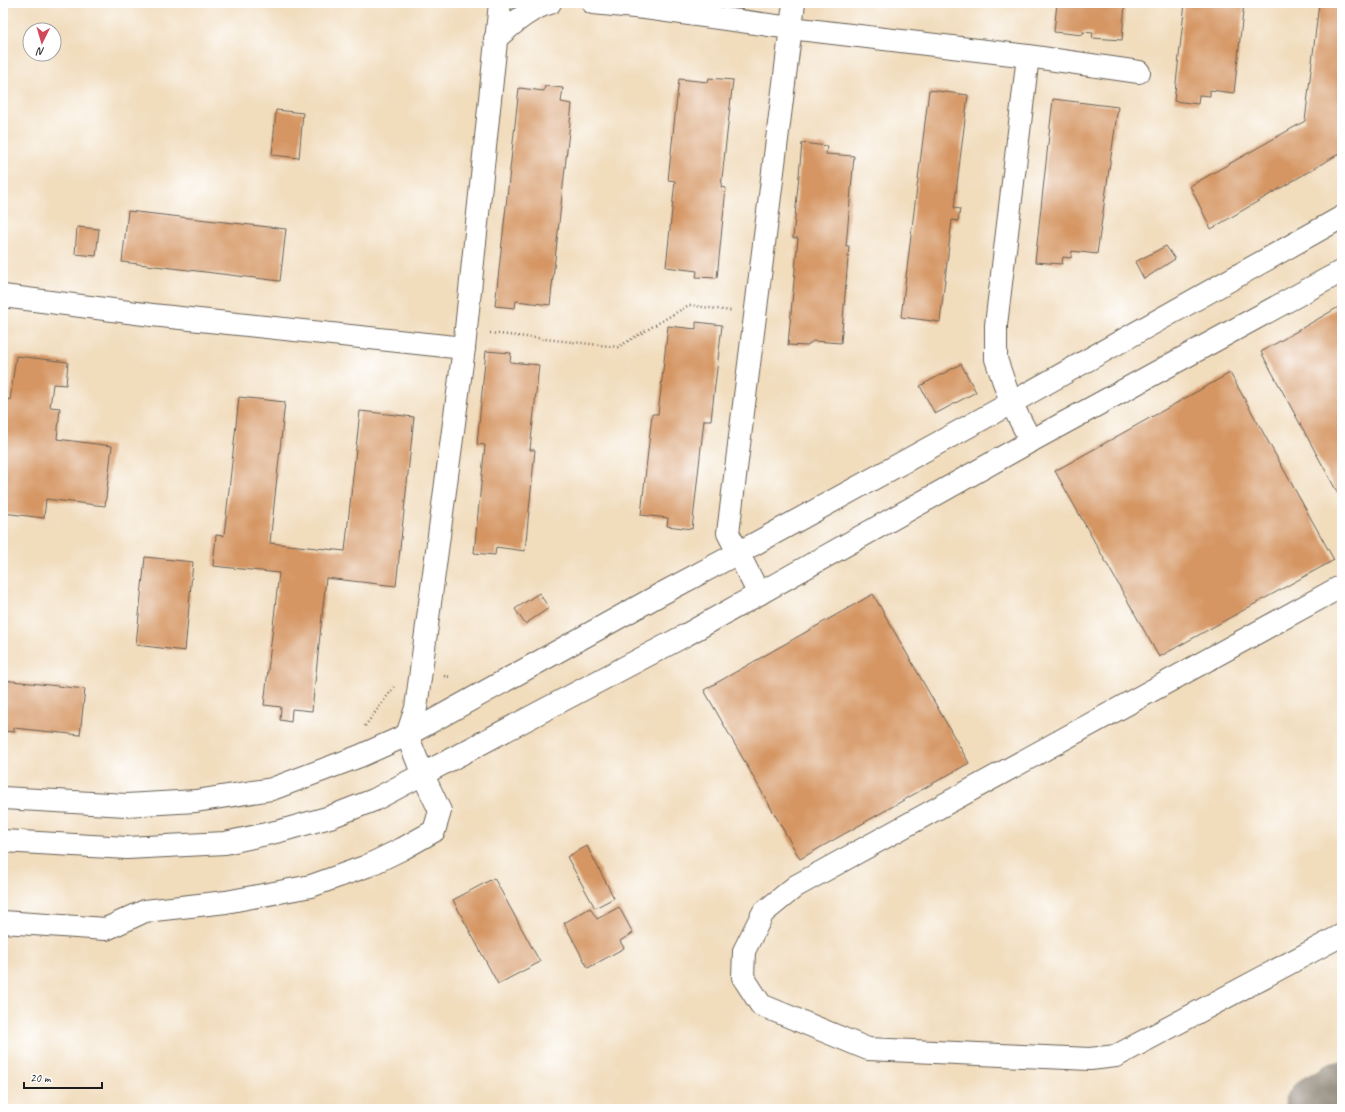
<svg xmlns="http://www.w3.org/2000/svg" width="1345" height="1112" font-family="Caveat,sans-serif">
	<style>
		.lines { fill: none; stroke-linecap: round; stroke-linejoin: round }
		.taxiway { stroke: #867c6c; stroke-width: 70 }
		.building { fill: #d59663 }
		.minor-casing { stroke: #675f54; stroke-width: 24 }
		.path { stroke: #675f54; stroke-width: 2.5; stroke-dasharray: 1 3; stroke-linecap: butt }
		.minor { stroke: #fff; stroke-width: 22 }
	</style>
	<rect width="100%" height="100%" fill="#fff"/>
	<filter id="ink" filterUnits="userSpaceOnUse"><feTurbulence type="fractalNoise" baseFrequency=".025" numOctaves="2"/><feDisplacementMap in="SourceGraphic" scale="8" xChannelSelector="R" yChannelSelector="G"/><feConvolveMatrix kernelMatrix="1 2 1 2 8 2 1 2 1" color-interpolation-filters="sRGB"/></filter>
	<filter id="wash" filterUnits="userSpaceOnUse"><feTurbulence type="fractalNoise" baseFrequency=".012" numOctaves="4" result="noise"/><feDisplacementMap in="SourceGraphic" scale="16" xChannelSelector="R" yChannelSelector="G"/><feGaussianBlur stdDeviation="0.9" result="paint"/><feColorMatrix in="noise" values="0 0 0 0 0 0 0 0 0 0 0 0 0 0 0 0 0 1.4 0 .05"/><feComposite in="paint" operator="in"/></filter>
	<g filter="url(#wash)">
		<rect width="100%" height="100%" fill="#f1dcbc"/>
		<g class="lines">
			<polyline class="taxiway" points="1319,1109 1342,1096"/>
		</g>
		<g id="blocks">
			<g class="building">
				<polygon points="1057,3 1125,3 1122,40 1092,38 1093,33 1083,32 1083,35 1054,32"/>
				<polygon points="1185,3 1244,3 1234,93 1210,90 1210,96 1199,95 1198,104 1174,101"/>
				<polygon points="1319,3 1342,3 1342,152 1211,229 1190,186 1305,121"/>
				<polygon points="709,78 733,80 721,187 726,188 717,278 696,277 697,271 666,267 675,181 668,180 679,79 708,82"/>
				<polygon points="545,86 563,88 561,102 572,104 550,305 516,301 515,308 495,306 519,88 544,91"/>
				<polygon points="929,90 968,95 954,208 960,209 958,221 952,220 940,322 901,317"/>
				<polygon points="1053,99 1118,107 1097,254 1072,251 1071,258 1063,257 1062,264 1035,262"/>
				<polygon points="276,110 303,113 299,158 272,155"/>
				<polygon points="802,143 827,146 826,154 854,156 846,246 849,246 841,343 813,341 807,346 788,345 798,238 793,238"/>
				<polygon points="128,211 286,229 280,281 122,262"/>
				<polygon points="77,227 99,229 96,256 75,254"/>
				<polygon points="1166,246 1175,259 1144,279 1135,262"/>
				<polygon points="1342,305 1342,501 1261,352"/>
				<polygon points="696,322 722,325 711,420 704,420 692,529 667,526 668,518 641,515 652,414 658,414 668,326 696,329"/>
				<polygon points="486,351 511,353 510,362 539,365 530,450 535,450 525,551 496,547 495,555 474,553 485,445 477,444"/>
				<polygon points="16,356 68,362 66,385 53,384 50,407 60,408 57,439 112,446 105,506 46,499 44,518 3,513 3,418 5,399 10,400"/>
				<polygon points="961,364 976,392 935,414 920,386"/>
				<polygon points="1230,373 1334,560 1159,657 1055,471"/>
				<polygon points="239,397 285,402 270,543 345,551 360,411 414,417 396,586 326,578 312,711 292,709 291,722 280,720 281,707 264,705 279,573 213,566 216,535 224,536"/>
				<polygon points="145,557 193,562 185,651 136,645"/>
				<polygon points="539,593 549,608 525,624 515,609"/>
				<polygon points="873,594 969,763 800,859 704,690"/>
				<polygon points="3,680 85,689 80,735 14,728 14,732 3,731"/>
				<polygon points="587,846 614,898 595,908 567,857"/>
				<polygon points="494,878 540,962 498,984 453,900"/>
				<polygon points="619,907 633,933 620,941 624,948 588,968 564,923 590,908 597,919"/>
			</g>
		</g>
	</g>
	<g filter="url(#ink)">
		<use href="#blocks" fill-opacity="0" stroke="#675f54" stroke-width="1"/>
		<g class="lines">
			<g class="minor-casing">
				<g id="minor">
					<polyline points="593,3 645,8 791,28 1028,56 1139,72"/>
					<path d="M495,39C511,26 529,8 550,3"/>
					<polyline points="1028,56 996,325 996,359 1011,403 1031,441"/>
					<polyline points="3,296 152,315 464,348"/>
					<polyline points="1342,586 796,886 763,913 744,951 743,977 761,1005 868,1049 1090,1059 1116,1056 1342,935"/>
					<polyline points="759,594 728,533 794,3"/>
					<polyline points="3,798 126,805 196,801 272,789 360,756 407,735 661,594 738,553 1011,403 1342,217"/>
					<polyline points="3,841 127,848 225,843 280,831 330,817 374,800 684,636 1031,441 1342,271"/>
					<polyline points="3,922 106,929 145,911 226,902 311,886 367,866 402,849 434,831 440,811 423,775 407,735 416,708 464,348 500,3"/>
				</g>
			</g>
			<g class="path">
				<polyline points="490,333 618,347 689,305 731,311"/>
				<polyline points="444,676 451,677"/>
				<polyline points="365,726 394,687"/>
			</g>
			<use href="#minor" class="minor"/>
		</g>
	</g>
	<rect width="1345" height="1112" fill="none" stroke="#fff" stroke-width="16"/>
	<g transform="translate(42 42) rotate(185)"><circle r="19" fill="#ffffff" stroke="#a4a4a4"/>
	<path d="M0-3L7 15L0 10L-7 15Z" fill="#d1495b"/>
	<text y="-6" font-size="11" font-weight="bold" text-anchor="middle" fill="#1c1c1c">N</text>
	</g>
	<path d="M24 1082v6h78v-6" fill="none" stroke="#1c1c1c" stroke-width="2"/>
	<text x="30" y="1082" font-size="12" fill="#1c1c1c" stroke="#ffffff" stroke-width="3" paint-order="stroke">20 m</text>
</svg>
